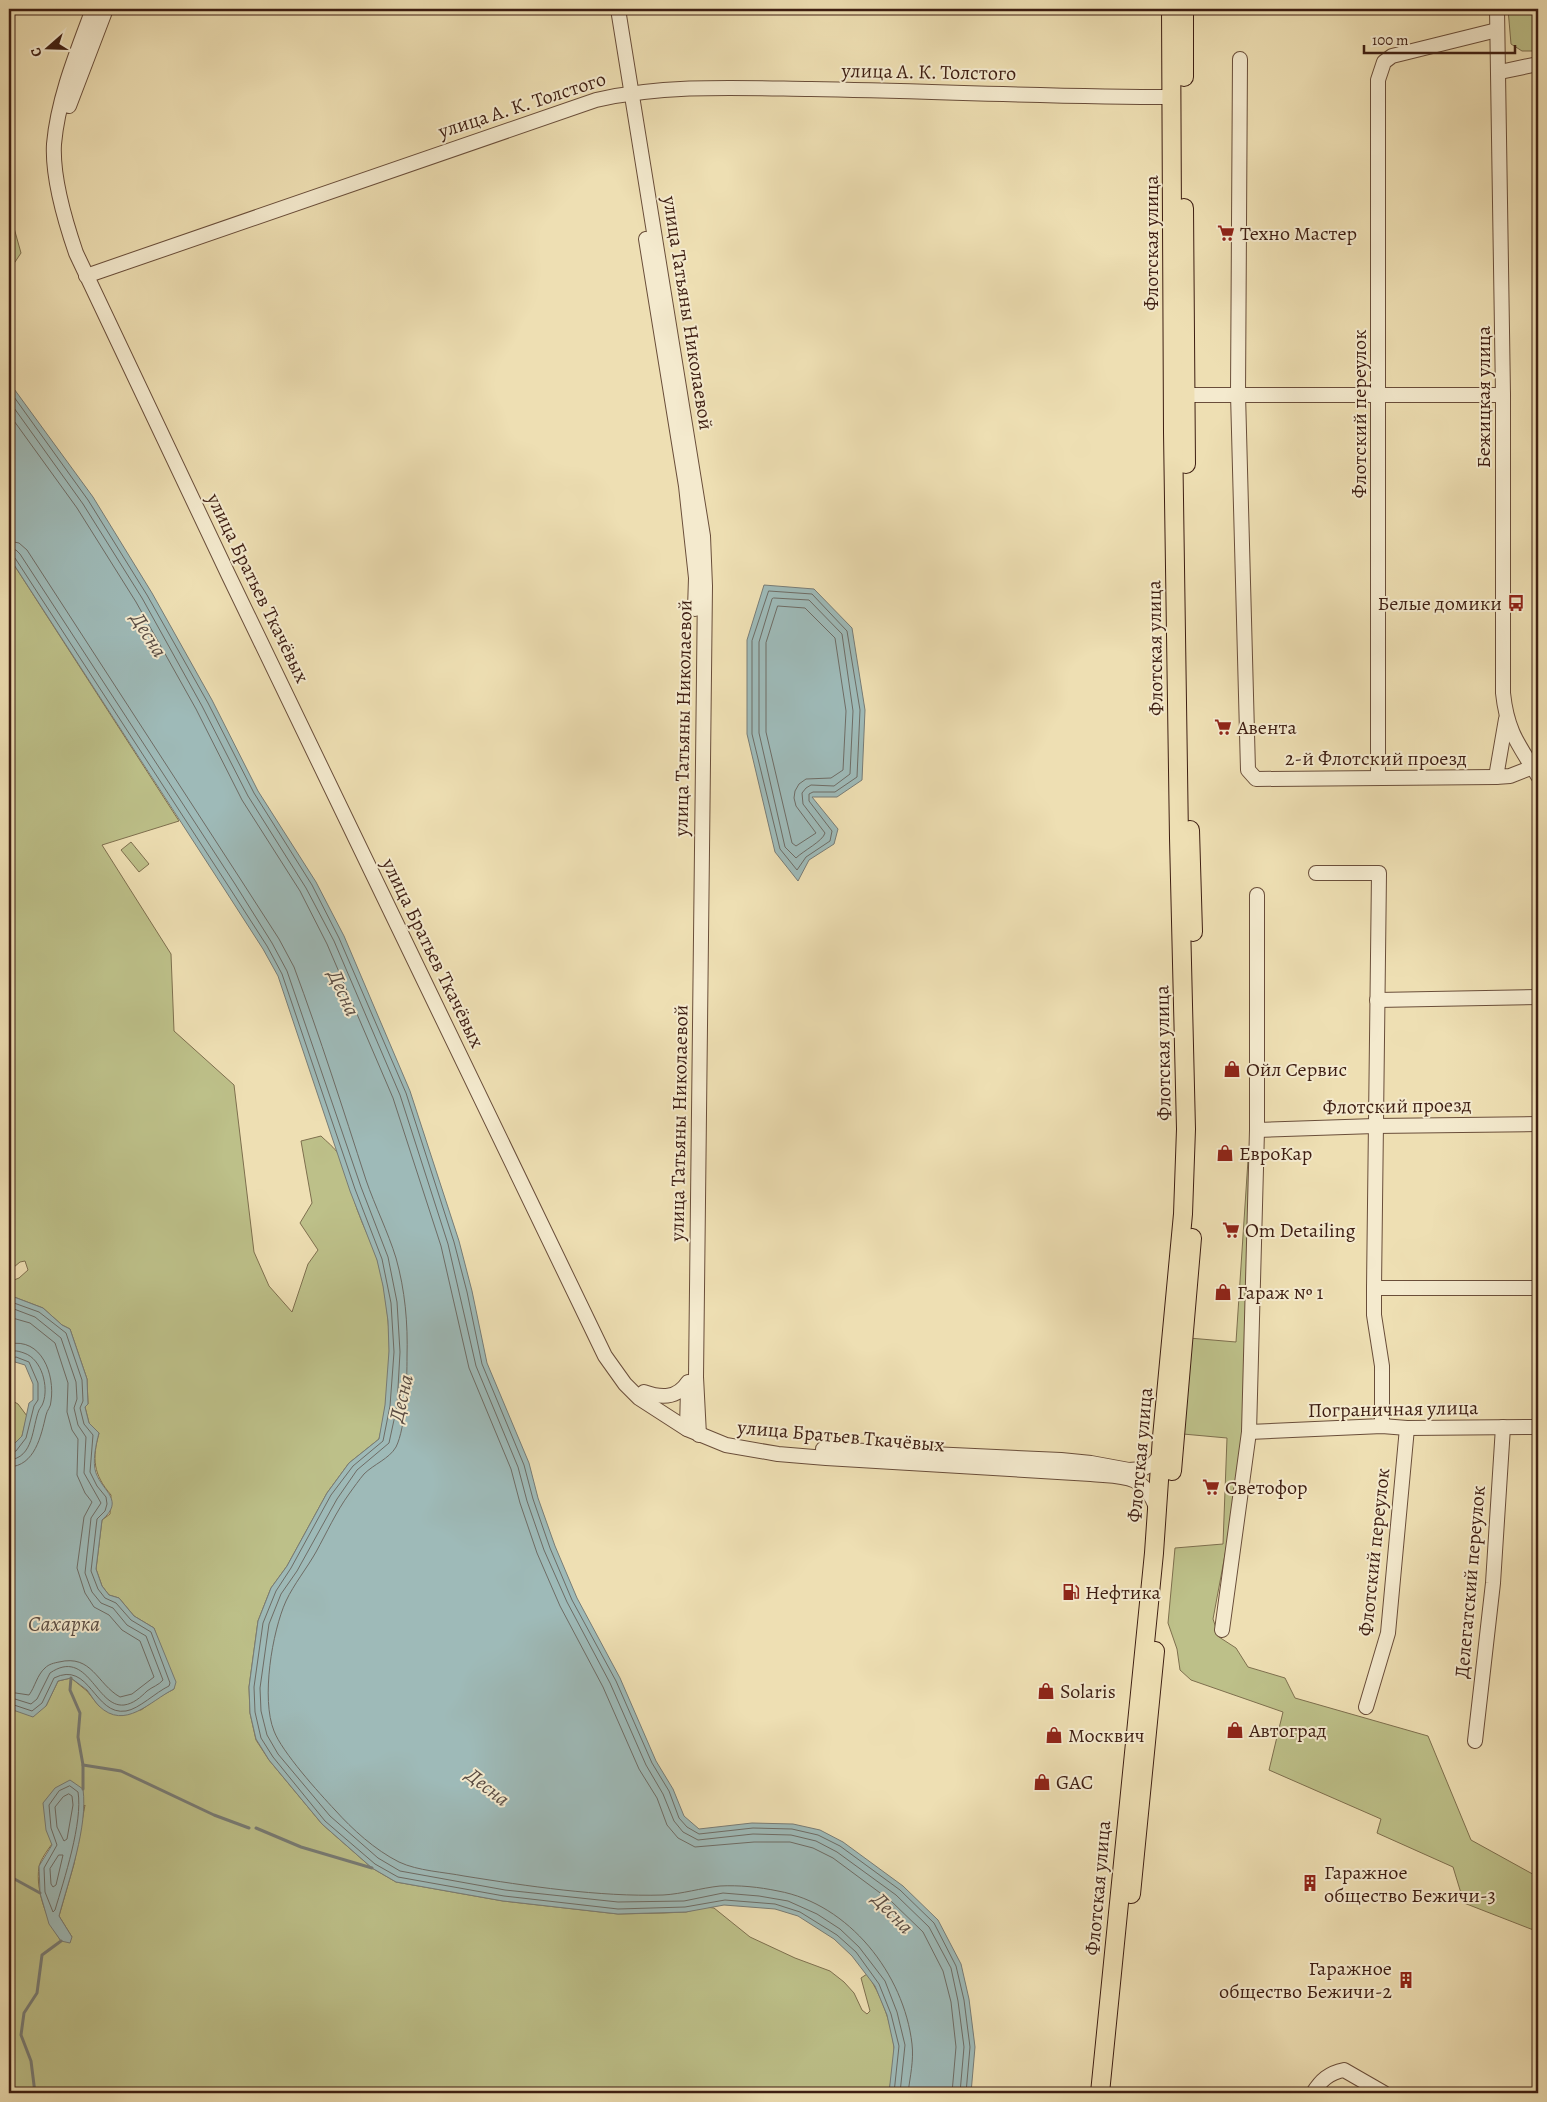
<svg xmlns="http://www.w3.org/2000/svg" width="1547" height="2102" font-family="Alegreya,serif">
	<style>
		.green { fill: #bdc089; stroke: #7e6f4e; fill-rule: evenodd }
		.water { fill: #9ebab8; stroke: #787c76 }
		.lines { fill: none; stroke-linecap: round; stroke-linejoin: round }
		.shore { stroke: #6e6c65; stroke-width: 1 }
		.stream { stroke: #787c76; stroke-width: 3 }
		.minor-casing { stroke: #6a4e3a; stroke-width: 16 }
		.major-casing { stroke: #3e1e12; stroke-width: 20 }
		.minor { stroke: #f4eace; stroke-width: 14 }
		.major { stroke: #eedfb3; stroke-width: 18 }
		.labels { text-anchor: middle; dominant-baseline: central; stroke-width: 4; stroke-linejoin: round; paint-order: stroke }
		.street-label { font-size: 20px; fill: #3e1e12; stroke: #f4eace }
		.poi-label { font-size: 20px; fill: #3e1e12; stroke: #f4eace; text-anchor: start }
		.water-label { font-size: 21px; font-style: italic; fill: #5b4d44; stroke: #f4eace }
	</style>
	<rect width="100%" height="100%" fill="#eedfb3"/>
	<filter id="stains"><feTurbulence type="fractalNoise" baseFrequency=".004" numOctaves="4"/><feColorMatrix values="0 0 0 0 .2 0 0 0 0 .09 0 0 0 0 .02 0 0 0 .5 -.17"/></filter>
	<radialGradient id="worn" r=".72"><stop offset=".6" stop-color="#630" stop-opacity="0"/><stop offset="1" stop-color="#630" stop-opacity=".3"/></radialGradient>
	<g class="green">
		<polygon points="1508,9 1538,9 1538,51 1522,51 1511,44"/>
		<polygon points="9,210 21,253 9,271"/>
		<path d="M9,557L179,821L102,845L171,954L174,1031L234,1085L254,1252L269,1286L292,1312L308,1264L318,1250L300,1223L312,1203L301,1141L321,1136C326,1141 335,1148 339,1155C347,1172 351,1192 357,1209C363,1227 373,1244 378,1262C393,1318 393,1382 379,1439L349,1463L327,1493L287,1566L271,1588L258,1621L249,1687L250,1713L256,1740L269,1760L322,1824L372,1868L396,1882L503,1901L618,1914L663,1913L686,1912L705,1907L714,1908L750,1937L795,1958L830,1971L844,1982L854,1993L862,2010L867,2014L870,2011L861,1978L867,1974C881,1994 891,2022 894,2047C895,2062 891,2078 889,2093H9V1711L46,1706L58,1681L71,1678L87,1691L99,1706L141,1710L159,1697L174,1689L154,1628L134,1616L119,1598L109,1595L102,1586L96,1569L102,1520L110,1514L111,1495C93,1474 92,1459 99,1433L89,1423L85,1407L88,1404L87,1379L70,1329L62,1325L43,1308L9,1295V1282L19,1278L28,1270L25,1261L20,1262L14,1267L9,1264ZM85,1805L74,1864L59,1916L72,1937L61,1941C48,1922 35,1891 39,1867C41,1853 74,1818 85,1805Z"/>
		<polygon points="131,842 149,864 139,872 121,850"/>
		<polygon points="1248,1160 1253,1161 1244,1424 1230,1528 1213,1619 1219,1637 1236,1648 1248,1667 1285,1678 1295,1698 1428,1736 1471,1840 1538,1877 1538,1925 1536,1931 1464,1903 1453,1867 1377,1833 1381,1819 1269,1770 1283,1712 1191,1680 1180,1670 1177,1649 1168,1623 1175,1548 1223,1544 1227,1438 1183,1434 1189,1338 1236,1342"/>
		<polygon points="9,1399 18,1404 27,1416 22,1436 9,1449"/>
	</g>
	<g class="water">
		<polygon points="9,382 93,497 152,593 212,700 258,791 316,882 344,936 410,1091 459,1241 472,1291 487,1363 529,1463 538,1498 555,1546 577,1598 620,1678 656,1761 673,1789 684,1816 699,1829 752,1823 793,1824 820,1830 843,1842 903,1886 938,1920 961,1964 969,1999 975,2047 971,2093 889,2093 894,2047 887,2015 875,1986 852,1956 834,1939 798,1916 775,1909 724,1905 686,1912 618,1914 503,1901 396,1882 372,1868 322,1824 269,1760 256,1739 250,1713 249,1687 258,1621 271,1588 287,1566 327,1493 349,1463 379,1439 385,1405 389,1351 388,1321 383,1286 377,1260 350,1191 278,976 263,949 225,890 9,557"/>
		<polygon points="764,585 814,589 852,628 865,710 862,780 837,797 812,797 838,829 834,844 809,860 798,881 775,852 747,734 747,640"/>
		<path d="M14,1297L43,1308L62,1325L70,1329L87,1379L88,1404L85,1407L89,1423L99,1433C96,1444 92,1462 96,1473C103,1492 125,1500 102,1520L96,1569L102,1586L109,1595L119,1598L134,1616L154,1628L176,1682L174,1689C150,1701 125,1731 99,1706C94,1701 91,1695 87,1690C82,1686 76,1682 71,1678L58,1681L46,1706L33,1717L13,1710L9,1711V1449L22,1436L29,1403L33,1400V1384L25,1365L15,1362L9,1364V1299Z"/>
		<path d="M70,1780L83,1789C88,1827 69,1879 59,1916L72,1937L70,1943L61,1941L49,1924L40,1893L39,1866L52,1845L46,1830L43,1803L55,1788Z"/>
	</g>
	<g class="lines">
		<g class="shore">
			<polyline points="9,390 88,500 147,595 208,703 254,793 312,885 339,938 406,1093 454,1242 467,1292 482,1364 524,1465 533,1499 550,1548 572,1600 616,1681 652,1763 669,1791 679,1818 687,1827 699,1834 753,1828 792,1829 818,1835 840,1846 900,1890 934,1923 956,1966 964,2000 970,2047 966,2093"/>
			<polyline points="9,401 83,504 142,598 202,706 248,796 306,888 334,941 400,1095 448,1244 476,1366 518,1467 527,1501 544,1550 567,1602 610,1683 646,1765 663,1794 674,1821 683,1832 698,1840 753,1834 791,1835 816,1841 837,1852 896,1895 929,1927 951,1968 958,2001 964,2047 960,2093"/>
			<polyline points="9,414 77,508 136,602 196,709 242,800 300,891 327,944 393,1098 441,1246 469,1368 511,1469 520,1503 537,1553 560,1606 603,1687 639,1769 657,1798 667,1825 678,1838 695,1847 754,1842 790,1842 813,1848 833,1858 891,1901 923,1932 943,1971 951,2002 956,2047 952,2093"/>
			<path d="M9,541L19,543L27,550L241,880L279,939L294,967C320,1037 343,1109 366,1180C375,1206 388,1232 396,1258C405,1290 408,1323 407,1357C407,1380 406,1427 396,1447C389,1459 374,1464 364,1474C359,1480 354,1487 349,1494C336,1512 327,1532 316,1552C307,1568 294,1584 286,1601C272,1632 261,1699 274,1731C282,1752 319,1793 335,1810C352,1829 375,1850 399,1862C418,1871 444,1872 464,1876C527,1886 599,1897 663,1895C682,1894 701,1888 720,1886C739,1885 759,1887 778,1891C849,1904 904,1974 912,2044C914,2060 910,2077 908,2093"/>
			<polyline points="9,549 16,550 20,554 235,884 272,943 287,971 361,1187 388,1257 397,1302 400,1352 397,1406 389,1443 357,1470 337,1499 297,1571 281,1594 269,1624 260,1688 261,1711 267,1735 278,1754 330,1816 378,1858 400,1871 505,1890 618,1902 684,1901 723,1893 759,1896 788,1901 817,1914 840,1929 859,1947 885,1981 897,2012 905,2045 900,2093"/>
			<polyline points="9,555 15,558 229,887 267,946 282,974 355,1189 382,1259 391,1303 394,1352 390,1406 383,1441 353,1466 331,1495 291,1568 276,1591 263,1623 254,1687 255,1712 261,1738 273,1757 325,1821 375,1864 398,1877 504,1896 618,1909 685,1907 725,1900 775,1904 800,1912 837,1935 856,1952 879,1984 891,2014 899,2046 894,2093"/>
			<polygon points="769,591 812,594 847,631 860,710 857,777 835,792 813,792 809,794 809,801 832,831 830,841 806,857 797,870 780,849 752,734 752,641"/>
			<path d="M774,598L809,600L842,634L853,711L850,774L834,786L811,785L806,788L802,793L803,804L825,833C823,841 803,851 796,858L785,847L759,733V642L772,599Z"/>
			<polygon points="778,606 805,608 835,638 846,711 843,770 831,778 806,779 799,784 795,791 794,798 796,806 816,833 796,846 792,843 766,732 766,643"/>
			<path d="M9,1303H14L39,1312L66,1333L82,1380L83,1401L80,1408L84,1424L93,1435L90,1472L97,1486L106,1497L107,1504L105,1511L97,1519L91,1571L98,1589L105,1598L116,1603L131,1620L151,1632L170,1683L169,1686C156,1692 139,1709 126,1711C94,1716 90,1660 54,1678L42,1703L32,1711L14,1705L9,1706"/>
			<path d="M9,1309H14L35,1317L61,1338L76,1382L77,1399L74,1408L78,1425L86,1437L84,1473L101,1503L91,1518L85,1573L92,1592L101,1603L113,1608L127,1625L146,1636L163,1680C159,1685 152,1687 147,1691C141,1697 133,1704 124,1705C96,1708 88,1647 50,1673L37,1699L31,1704L15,1699L9,1700"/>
			<path d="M9,1317L30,1323L55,1343L68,1383L67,1412L72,1430L78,1439L77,1475L85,1493L92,1502L84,1517L77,1568L85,1593L94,1607L109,1615L122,1630L140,1641L154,1677L132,1694L120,1697C97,1684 92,1654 59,1662C54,1663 49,1664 45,1668C37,1675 35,1687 29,1695L9,1692"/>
			<path d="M9,1344C42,1337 55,1375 51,1401C51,1407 47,1410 46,1415C41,1436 35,1466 9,1467"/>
			<path d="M9,1352C15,1350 18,1351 24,1353C42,1359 49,1387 43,1403C42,1406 40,1408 39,1410C32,1427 34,1458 9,1460"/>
			<polyline points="9,1359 16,1357 29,1362 38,1383 38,1400 34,1406 26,1438 16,1451 9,1453"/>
			<path d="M70,1786L78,1792C83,1822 64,1880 55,1910L53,1912L45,1892L44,1868L57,1845L51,1828L49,1805L59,1791Z"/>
			<polygon points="69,1794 72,1796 73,1805 67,1839 64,1841 57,1827 55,1807 63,1797"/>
			<polygon points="59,1855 63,1855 56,1885 53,1887 51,1884 50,1869"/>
		</g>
		<g class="stream">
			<polyline points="71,1678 70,1690 80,1713 78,1737 83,1765 83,1789"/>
			<polyline points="83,1765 121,1771 214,1815 249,1828"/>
			<polyline points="256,1828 301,1847 372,1868"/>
			<polyline points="9,1876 40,1893"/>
			<polyline points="9,2091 34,2090"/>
			<polyline points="35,2093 31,2061 21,2035 24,2013 37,1993 42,1955 61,1941"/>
		</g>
		<g class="minor-casing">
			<g id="minor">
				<path d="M93,9C77,52 58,98 54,144C52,178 65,221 76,253L228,574L605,1356L625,1384L639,1398L687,1429L726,1445L778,1454L826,1458L1091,1474C1122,1477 1143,1473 1156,1507"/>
				<polyline points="618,9 703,536 705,586 696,1377 699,1435"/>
				<path d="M1497,9L1503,395V693C1507,731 1518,744 1538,776"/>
				<polyline points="1240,59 1238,394 1248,770 1256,779 1496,777"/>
				<polyline points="1500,72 1538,64"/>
				<polyline points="69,106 106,9"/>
				<polyline points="646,239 686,486 696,578 695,609"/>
				<path d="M86,276L596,100C666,84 740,88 811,89C931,91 1052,97 1172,97"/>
				<polyline points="1185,395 1503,395"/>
				<polyline points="1506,719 1496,777 1510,776 1533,767"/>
				<polyline points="1378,777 1378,80 1384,62 1392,56 1497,30"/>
				<polyline points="1316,873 1379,873 1374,1288 1374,1315 1382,1366 1382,1426"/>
				<polyline points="1377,1000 1538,997"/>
				<polyline points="1257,1130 1375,1126 1538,1124"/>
				<polyline points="1374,1288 1538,1288"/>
				<path d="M644,1392C661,1398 677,1399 688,1382"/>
				<polyline points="687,1429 688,1388"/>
				<polyline points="1249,1432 1382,1426 1407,1428 1538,1427"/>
				<polyline points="823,1449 1061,1460 1091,1463 1129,1470 1142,1469 1153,1464 1161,1455"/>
				<polyline points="1222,1630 1249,1432 1257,1130 1257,895"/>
				<polyline points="1366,1707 1388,1633 1407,1428"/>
				<polyline points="1475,1741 1493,1583 1503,1427"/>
				<path d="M1313,2093C1321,2080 1329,2073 1344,2070L1384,2093"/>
			</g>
		</g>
		<g class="major-casing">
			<g id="major">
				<polyline points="1184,77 1184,9"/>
				<polyline points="1184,208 1186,464"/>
				<polyline points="1190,830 1193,932"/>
				<polyline points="1172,1471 1192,1238"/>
				<polyline points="1131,1894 1155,1651"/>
				<polyline points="1100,2093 1154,1553 1162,1437 1183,1214 1186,1129 1179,838 1173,432 1171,9"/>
			</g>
		</g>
		<use href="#minor" class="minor"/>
		<use href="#major" class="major"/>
	</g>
	<defs>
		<g id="supermarket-bare" transform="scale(1.35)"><path d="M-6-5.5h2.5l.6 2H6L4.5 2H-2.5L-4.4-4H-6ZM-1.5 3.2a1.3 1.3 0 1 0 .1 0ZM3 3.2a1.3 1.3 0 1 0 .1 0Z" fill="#8f2418" stroke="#f4eace" stroke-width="2.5" paint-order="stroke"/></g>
		<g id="bus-bare" transform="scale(1.35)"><path d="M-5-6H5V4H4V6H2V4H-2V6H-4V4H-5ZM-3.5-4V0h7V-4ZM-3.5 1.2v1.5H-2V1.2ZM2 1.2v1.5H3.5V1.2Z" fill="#8f2418" stroke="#f4eace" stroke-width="2.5" paint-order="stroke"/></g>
		<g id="shop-bare" transform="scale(1.35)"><path d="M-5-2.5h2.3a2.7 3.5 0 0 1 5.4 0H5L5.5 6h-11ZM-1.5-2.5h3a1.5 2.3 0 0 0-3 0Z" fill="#8f2418" stroke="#f4eace" stroke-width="2.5" paint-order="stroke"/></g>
		<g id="fuel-bare" transform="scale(1.35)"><path d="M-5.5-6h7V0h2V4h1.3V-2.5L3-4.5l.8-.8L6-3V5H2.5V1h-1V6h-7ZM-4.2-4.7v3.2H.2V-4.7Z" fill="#8f2418" stroke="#f4eace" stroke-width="2.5" paint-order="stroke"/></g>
		<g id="building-bare" transform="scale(1.35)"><path d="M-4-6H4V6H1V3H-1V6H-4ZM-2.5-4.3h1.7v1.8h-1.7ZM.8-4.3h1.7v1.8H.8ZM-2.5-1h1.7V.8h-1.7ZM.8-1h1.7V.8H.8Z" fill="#8f2418" stroke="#f4eace" stroke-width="2.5" paint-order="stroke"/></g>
	</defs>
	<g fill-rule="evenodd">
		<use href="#supermarket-bare" x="1226" y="233"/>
		<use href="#bus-bare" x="1516" y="603"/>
		<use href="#supermarket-bare" x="1223" y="727"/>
		<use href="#shop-bare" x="1232" y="1069"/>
		<use href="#shop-bare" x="1225" y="1153"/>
		<use href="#supermarket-bare" x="1231" y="1230"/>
		<use href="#shop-bare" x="1223" y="1292"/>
		<use href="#supermarket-bare" x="1211" y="1487"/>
		<use href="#fuel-bare" x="1071" y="1592"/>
		<use href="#shop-bare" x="1046" y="1691"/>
		<use href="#shop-bare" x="1235" y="1730"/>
		<use href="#shop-bare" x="1054" y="1735"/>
		<use href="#shop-bare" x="1042" y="1782"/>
		<use href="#building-bare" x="1310" y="1883"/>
		<use href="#building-bare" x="1406" y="1980"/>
	</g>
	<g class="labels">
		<g class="street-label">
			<text transform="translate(929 72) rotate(1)">улица А. К. Толстого</text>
			<text transform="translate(522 105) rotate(-18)">улица А. К. Толстого</text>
			<text transform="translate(1151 243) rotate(-90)">Флотская улица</text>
			<text transform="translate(688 313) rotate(81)">улица Татьяны Николаевой</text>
			<text transform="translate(1483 397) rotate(-90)">Бежицкая улица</text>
			<text transform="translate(1359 414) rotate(-90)">Флотский переулок</text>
			<text transform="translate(258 588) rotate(64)">улица Братьев Ткачёвых</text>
			<text transform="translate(1155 648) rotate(-91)">Флотская улица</text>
			<text transform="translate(683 718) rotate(-89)">улица Татьяны Николаевой</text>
			<text x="1376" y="758">2-й Флотский проезд</text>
			<text transform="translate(433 953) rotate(64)">улица Братьев Ткачёвых</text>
			<text transform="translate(1163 1053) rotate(-91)">Флотская улица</text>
			<text transform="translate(1397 1106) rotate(-1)">Флотский проезд</text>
			<text transform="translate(679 1123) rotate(-89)">улица Татьяны Николаевой</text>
			<text transform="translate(1393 1409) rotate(-1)">Пограничная улица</text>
			<text transform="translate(841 1436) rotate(5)">улица Братьев Ткачёвых</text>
			<text transform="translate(1140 1455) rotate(-85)">Флотская улица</text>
			<text transform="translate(1374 1552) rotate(-84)">Флотский переулок</text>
			<text transform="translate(1470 1582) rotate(-85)">Делегатский переулок</text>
			<text transform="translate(1098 1888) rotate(-85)">Флотская улица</text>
		</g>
		<g class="poi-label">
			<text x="1240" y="233">Техно Мастер</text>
			<text x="1502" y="603" text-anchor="end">Белые домики</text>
			<text x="1237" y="727">Авента</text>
			<text x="1246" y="1069">Ойл Сервис</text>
			<text x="1239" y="1153">ЕвроКар</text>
			<text x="1245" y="1230">Om Detailing</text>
			<text x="1237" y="1292">Гараж № 1</text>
			<text x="1225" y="1487">Светофор</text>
			<text x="1085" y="1592">Нефтика</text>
			<text x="1060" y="1691">Solaris</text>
			<text x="1249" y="1730">Автоград</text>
			<text x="1068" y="1735">Москвич</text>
			<text x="1056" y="1782">GAC</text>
			<text x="1324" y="1872">Гаражное<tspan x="1324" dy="23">общество Бежичи-3</tspan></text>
			<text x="1392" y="1968" text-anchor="end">Гаражное<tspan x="1392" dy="23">общество Бежичи-2</tspan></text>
		</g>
		<g class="water-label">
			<text transform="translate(149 635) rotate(58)">Десна</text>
			<text transform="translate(344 993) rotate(66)">Десна</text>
			<text transform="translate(401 1398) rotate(-77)">Десна</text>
			<text x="64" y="1624">Сахарка</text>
			<text transform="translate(488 1787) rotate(38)">Десна</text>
			<text transform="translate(893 1913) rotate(46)">Десна</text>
		</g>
	</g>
	<rect width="1547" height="2102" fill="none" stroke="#eedfb3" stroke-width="30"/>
	<rect x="10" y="10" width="1527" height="2082" fill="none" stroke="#3e1e12" stroke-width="2.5"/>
	<rect x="15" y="15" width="1517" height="2072" fill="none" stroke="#3e1e12"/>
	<g transform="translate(48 48) rotate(250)" stroke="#f4eace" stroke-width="4" paint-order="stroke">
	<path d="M0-4L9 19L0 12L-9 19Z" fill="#3e1e12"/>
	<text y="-8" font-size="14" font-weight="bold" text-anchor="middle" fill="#3e1e12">С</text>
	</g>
	<path d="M1364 45v8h151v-8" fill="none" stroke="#3e1e12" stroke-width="2.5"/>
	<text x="1372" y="45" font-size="15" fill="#3e1e12" stroke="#f4eace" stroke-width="4" paint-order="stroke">100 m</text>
	<rect width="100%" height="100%" filter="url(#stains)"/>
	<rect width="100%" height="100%" fill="url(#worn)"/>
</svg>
